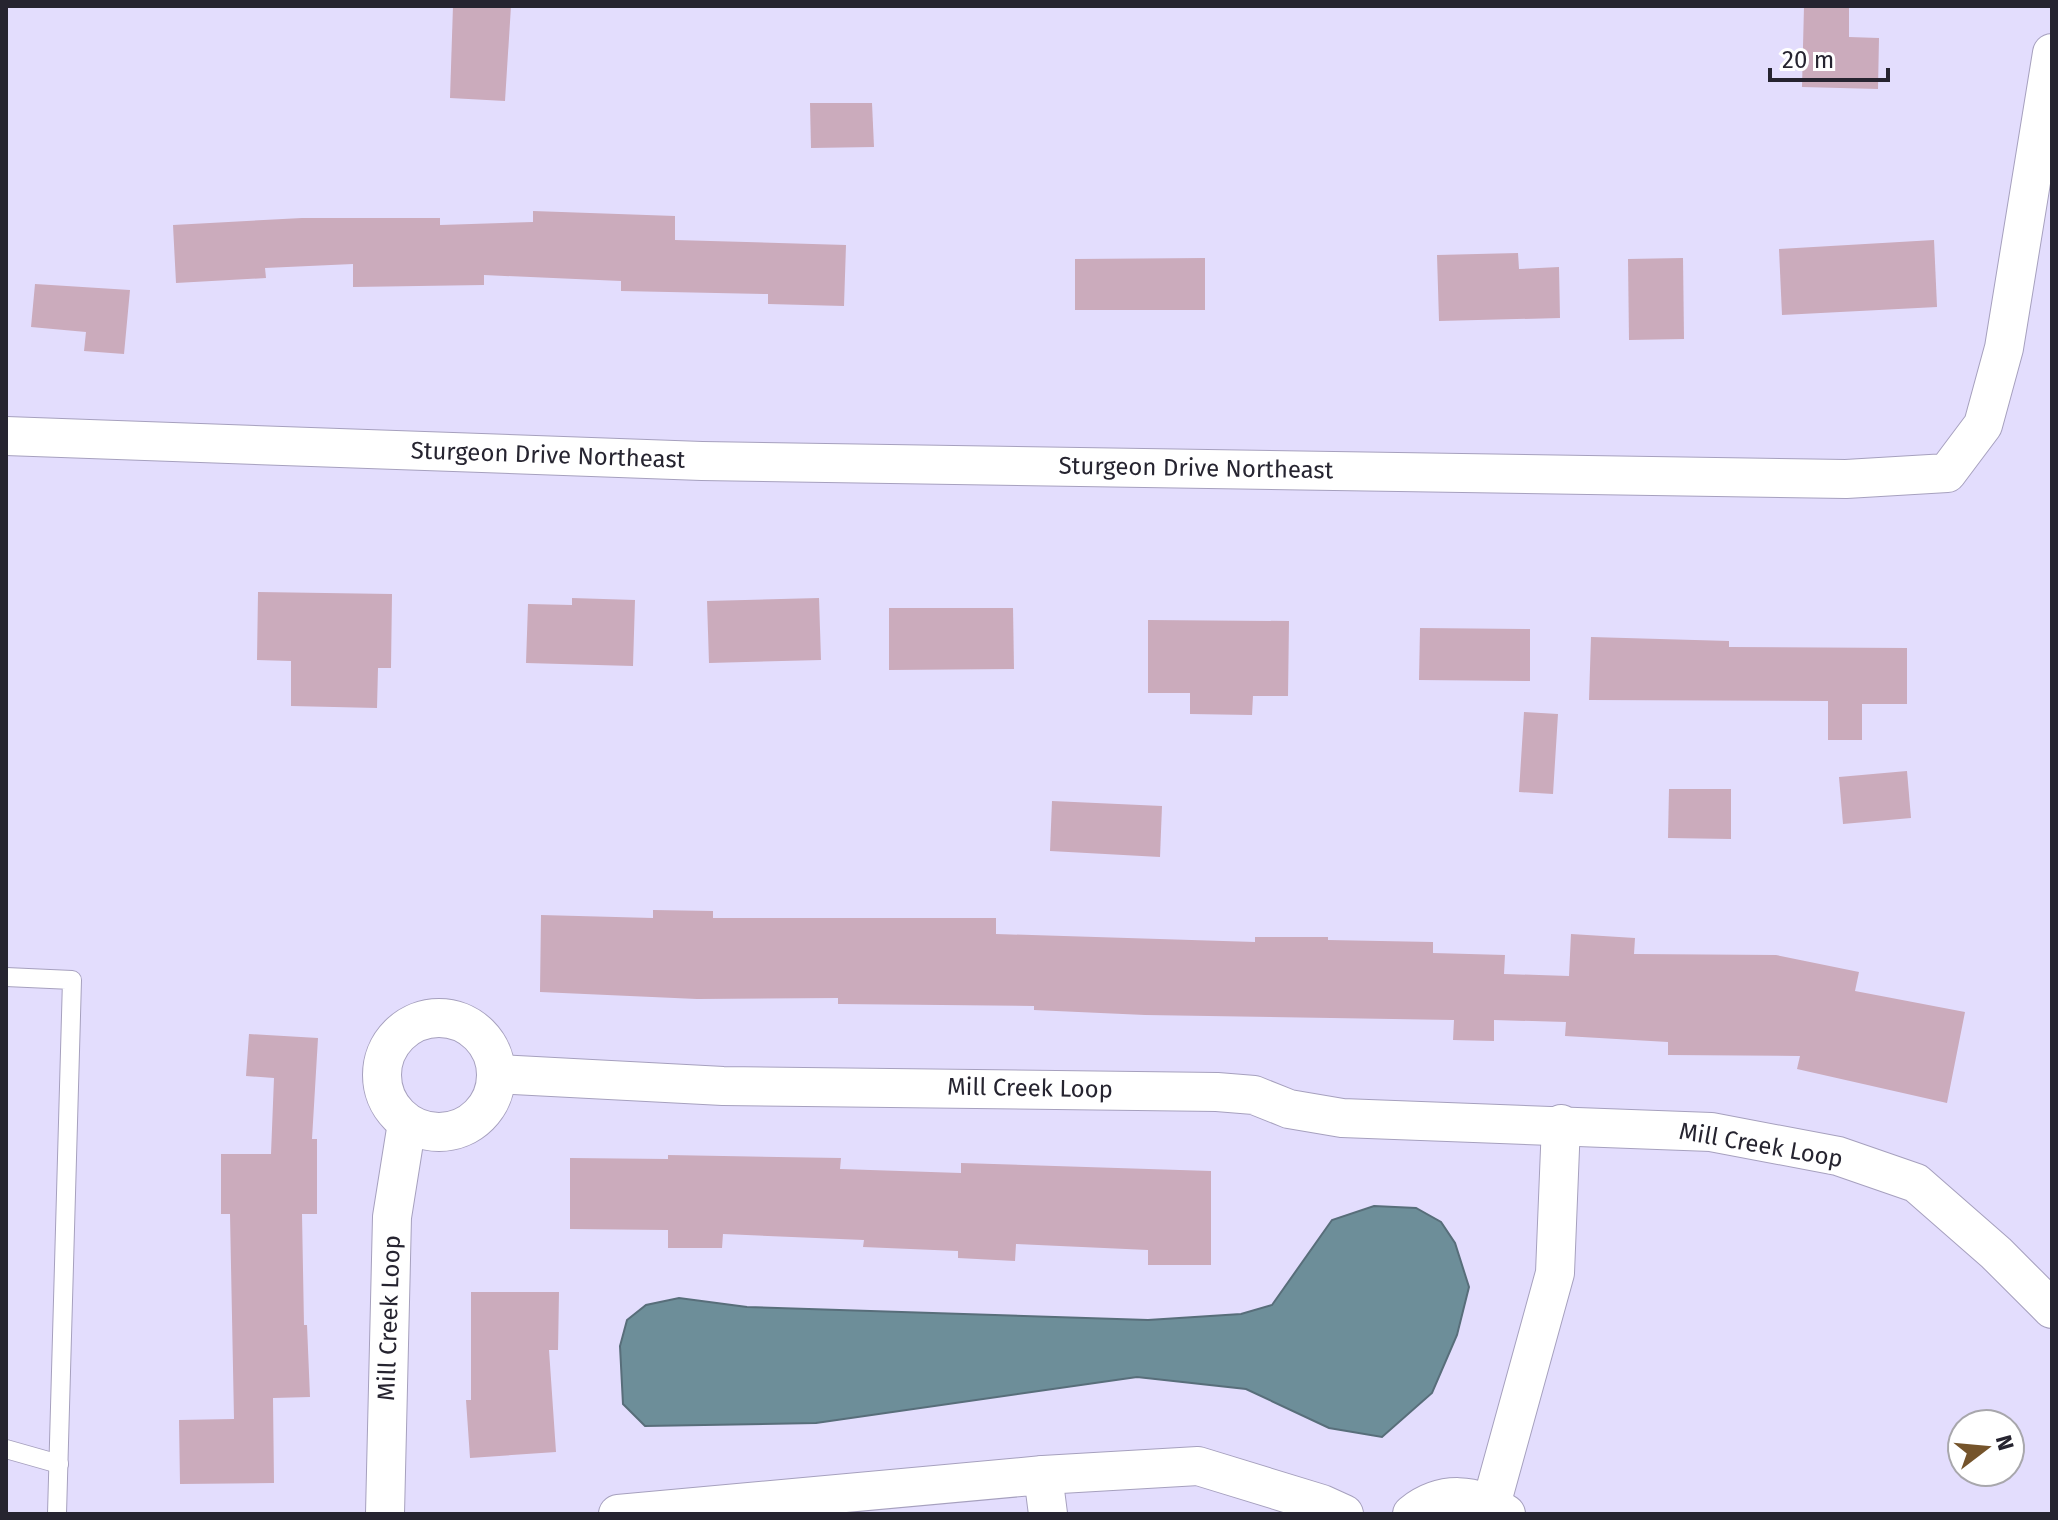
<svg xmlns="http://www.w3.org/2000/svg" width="2058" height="1520" font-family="'Fira Sans',sans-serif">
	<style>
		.water { fill: #6d8e99; stroke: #586e7a; stroke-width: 2 }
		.building { fill: #cbabbc }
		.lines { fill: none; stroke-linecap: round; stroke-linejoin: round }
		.lane-casing { stroke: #a6a0be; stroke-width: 20 }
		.street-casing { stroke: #a6a0be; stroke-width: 40 }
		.lane { stroke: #fff; stroke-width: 18 }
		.street { stroke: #fff; stroke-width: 38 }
		.labels { text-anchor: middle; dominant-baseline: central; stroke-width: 6; stroke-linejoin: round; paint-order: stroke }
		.street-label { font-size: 24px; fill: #262430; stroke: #fff }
	</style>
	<rect width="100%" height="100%" fill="#e3ddfd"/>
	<polygon class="water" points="1374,1206 1416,1208 1441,1222 1455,1243 1469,1287 1457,1335 1432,1393 1382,1437 1329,1428 1246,1389 1137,1377 816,1423 645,1426 623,1404 620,1346 627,1320 646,1305 679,1298 747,1307 1148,1320 1241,1314 1272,1305 1332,1220"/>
	<g class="building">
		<polygon points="453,6 511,6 505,101 450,98"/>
		<polygon points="1804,6 1849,6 1849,37 1879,38 1878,89 1802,87"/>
		<polygon points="810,103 872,103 874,147 811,148"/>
		<polygon points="533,211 675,216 675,240 846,245 844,306 768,304 768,294 621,291 621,281 484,275 484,285 353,287 353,264 265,268 266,278 176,283 173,225 302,218 440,218 440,225 533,222"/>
		<polygon points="1934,240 1937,307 1782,315 1779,249"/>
		<polygon points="1518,253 1519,269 1559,267 1560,318 1439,321 1437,255"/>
		<polygon points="1205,258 1205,310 1075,310 1075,259"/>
		<polygon points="1683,258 1684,339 1629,340 1628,259"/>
		<polygon points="35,284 130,290 124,354 84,351 86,332 31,327"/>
		<polygon points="258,592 392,594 391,668 378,668 377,708 291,706 291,661 257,660"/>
		<polygon points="572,598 635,600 633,666 526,663 528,604 572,605"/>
		<polygon points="819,598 821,660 709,663 707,601"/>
		<polygon points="889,608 1013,608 1014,669 889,670"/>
		<polygon points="1148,620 1289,621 1288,696 1253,696 1252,715 1190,714 1190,693 1148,693"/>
		<polygon points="1420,628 1530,629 1530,681 1419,680"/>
		<polygon points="1591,637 1729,641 1729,647 1907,648 1907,704 1862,704 1862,740 1828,740 1828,701 1589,700"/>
		<polygon points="1524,712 1558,714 1553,794 1519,792"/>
		<polygon points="1907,771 1911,818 1843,824 1839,777"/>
		<polygon points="1669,789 1731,789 1731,839 1668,838"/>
		<polygon points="1052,801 1162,806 1160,857 1050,851"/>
		<polygon points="653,910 713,911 713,918 996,918 996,934 1255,942 1255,937 1328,937 1328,940 1433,942 1433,953 1505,955 1504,974 1569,976 1571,934 1635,938 1634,954 1776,955 1859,972 1855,991 1965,1012 1947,1103 1797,1069 1800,1056 1668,1055 1668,1042 1565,1036 1566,1022 1494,1020 1494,1041 1453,1040 1454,1020 1145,1015 1034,1010 1034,1006 838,1004 838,998 697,999 540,992 541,915 653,918"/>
		<polygon points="249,1034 318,1038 312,1139 317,1139 317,1214 302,1214 304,1325 307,1325 310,1397 273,1398 274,1483 180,1484 179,1420 234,1419 230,1214 221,1214 221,1154 271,1154 274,1078 246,1076"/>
		<polygon points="668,1155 841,1158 840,1169 961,1173 961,1163 1211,1171 1211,1265 1148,1265 1148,1250 1016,1244 1015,1261 958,1258 958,1251 863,1247 864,1240 723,1234 722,1248 668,1248 668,1230 570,1229 570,1158 668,1159"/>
		<polygon points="471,1292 559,1292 558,1350 549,1350 556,1452 470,1458 466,1400 471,1400"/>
	</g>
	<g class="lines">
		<g class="lane-casing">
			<g id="lane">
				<polyline points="6,977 72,980 57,1514"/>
				<polyline points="6,1449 59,1464"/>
			</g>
		</g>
		<g class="street-casing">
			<g id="street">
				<polyline points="6,436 702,461 1846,479 1947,473 1983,425 2004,348 2052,53"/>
				<circle cx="439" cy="1075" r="57"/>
				<polyline points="496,1074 723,1086 1217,1092 1254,1095 1289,1109 1342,1118 1711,1132 1838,1156 1916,1183 1996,1253 2052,1309"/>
				<polyline points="1043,1475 1198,1466 1322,1504 1344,1514"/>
				<polyline points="1491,1505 1555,1273 1561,1124"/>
				<polyline points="385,1514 392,1217 407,1123"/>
				<polyline points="618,1514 1043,1475 1048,1514"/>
				<path d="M1412,1514C1442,1490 1476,1493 1506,1514"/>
			</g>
		</g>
		<use href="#lane" class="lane"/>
		<use href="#street" class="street"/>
	</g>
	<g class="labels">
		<g class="street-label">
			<text transform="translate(548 455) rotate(2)">Sturgeon Drive Northeast</text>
			<text transform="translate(1196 468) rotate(1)">Sturgeon Drive Northeast</text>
			<text transform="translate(1030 1088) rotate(1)">Mill Creek Loop</text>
			<text transform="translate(1761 1145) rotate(10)">Mill Creek Loop</text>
			<text transform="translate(389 1318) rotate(-88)">Mill Creek Loop</text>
		</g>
	</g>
	<rect width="2058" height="1520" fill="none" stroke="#262430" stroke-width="16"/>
	<g transform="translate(1986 1448) rotate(74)"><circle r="38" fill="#ffffff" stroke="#a8a7ac" stroke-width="2"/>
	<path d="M0-6L14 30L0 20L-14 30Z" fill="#75542b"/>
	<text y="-12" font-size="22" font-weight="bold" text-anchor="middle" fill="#262430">N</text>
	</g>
	<path d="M1770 68v12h118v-12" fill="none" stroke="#262430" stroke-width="4"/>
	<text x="1782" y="68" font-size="24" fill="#262430" stroke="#ffffff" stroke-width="6" paint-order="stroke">20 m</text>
</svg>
